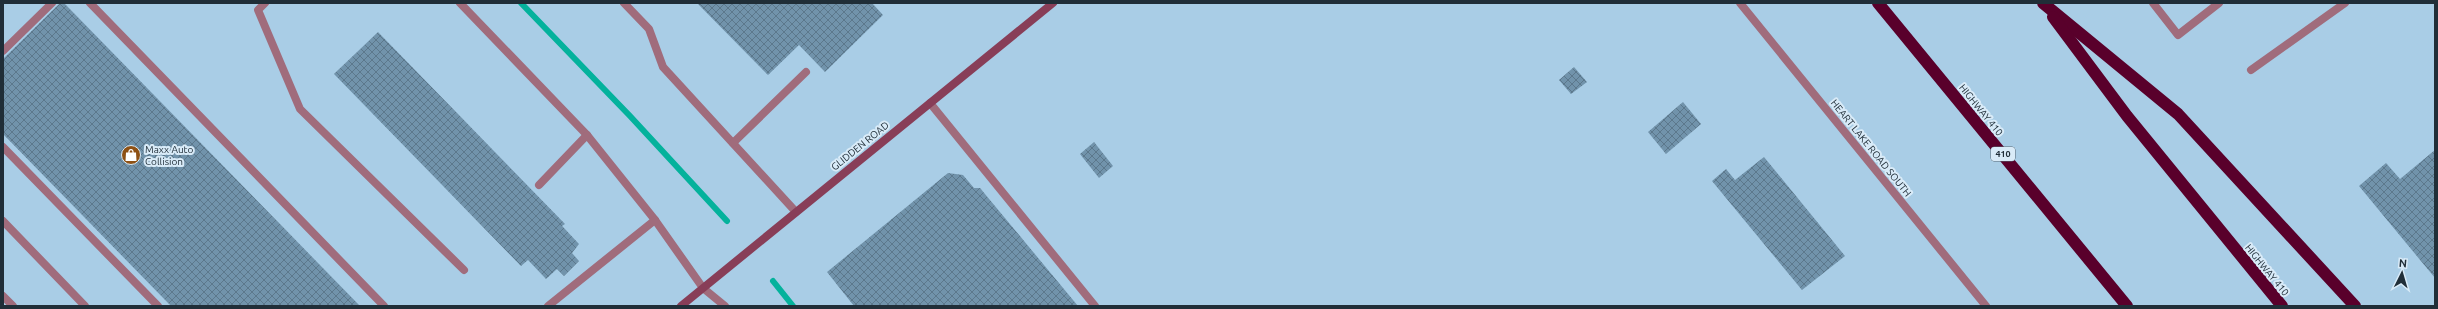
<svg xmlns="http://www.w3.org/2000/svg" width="2438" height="309" font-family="Ubuntu,sans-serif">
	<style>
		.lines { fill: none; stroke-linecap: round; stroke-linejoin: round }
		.stream { stroke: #04b29c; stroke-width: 6 }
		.building { fill: url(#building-cross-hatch) }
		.lane { stroke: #a06c7c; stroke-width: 8 }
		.street { stroke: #a06c7c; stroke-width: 8 }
		.secondary { stroke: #883e58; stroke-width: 8 }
		.highway { stroke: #59002b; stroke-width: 12 }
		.labels { text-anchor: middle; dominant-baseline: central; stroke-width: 4; stroke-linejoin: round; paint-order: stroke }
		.shield { fill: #d9ebf8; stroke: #586772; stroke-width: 1 }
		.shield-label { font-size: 9px; font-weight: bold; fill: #202e38 }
		.street-label { font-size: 10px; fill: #202e38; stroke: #d9ebf8 }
		.poi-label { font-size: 10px; fill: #202e38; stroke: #d9ebf8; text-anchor: start }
	</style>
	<defs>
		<pattern id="building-cross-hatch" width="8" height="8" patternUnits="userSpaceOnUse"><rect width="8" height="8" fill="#7193ab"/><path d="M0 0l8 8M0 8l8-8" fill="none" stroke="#5c788c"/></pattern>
	</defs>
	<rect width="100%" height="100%" fill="#a9cde6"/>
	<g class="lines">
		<g class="stream">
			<polyline points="521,3 630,116 727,221"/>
			<polyline points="773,281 793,306"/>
		</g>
	</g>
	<g class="building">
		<polygon points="60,3 64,3 360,306 171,306 3,134 3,59"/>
		<polygon points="697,3 872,3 883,15 825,72 799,45 768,75"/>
		<polygon points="378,32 565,224 562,226 579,244 572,253 579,261 564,276 557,269 546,279 528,260 521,266 334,74"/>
		<polygon points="1574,67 1587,82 1571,94 1559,80"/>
		<polygon points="1683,102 1701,124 1666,154 1648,132"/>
		<polygon points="1094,142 1113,166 1099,178 1080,154"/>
		<polygon points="2435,150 2435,278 2359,186 2386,163 2400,179"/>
		<polygon points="1764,157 1845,256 1802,290 1712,181 1726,169 1735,180"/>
		<polygon points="948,173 963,175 974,188 980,188 1078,306 854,306 827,272"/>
	</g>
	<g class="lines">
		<g class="lane">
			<polyline points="90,3 384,306"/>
			<polyline points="265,3 258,10 300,109 464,270"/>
			<polyline points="460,3 587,135 655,220"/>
			<polyline points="624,3 649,29 663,67 796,212"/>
			<polyline points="2153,3 2178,35 2219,3"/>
			<polyline points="3,51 52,3"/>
			<polyline points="2251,70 2345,3"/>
			<polyline points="930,103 1095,306"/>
			<polyline points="733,143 806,72"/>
			<polyline points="3,147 158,306"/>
			<polyline points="539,185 587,135"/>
			<polyline points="3,221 85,306"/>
			<polyline points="3,296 13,306"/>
			<polyline points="548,306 655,220 703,288 725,306"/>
		</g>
		<polyline class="street" points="1740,3 1986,306"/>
		<polyline class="secondary" points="681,306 1053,3"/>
		<g class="highway">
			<polyline points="1878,3 2127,306"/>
			<polyline points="2043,3 2178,114 2355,306"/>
			<polyline points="2053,17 2127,116 2282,306"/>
		</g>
	</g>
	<defs>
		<g id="shop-disc" transform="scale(1)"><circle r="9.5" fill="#8e5114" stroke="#d9ebf8"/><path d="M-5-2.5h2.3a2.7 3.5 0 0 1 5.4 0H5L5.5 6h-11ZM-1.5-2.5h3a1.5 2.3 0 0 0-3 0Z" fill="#fff"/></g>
	</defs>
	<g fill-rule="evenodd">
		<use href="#shop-disc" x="131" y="155"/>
	</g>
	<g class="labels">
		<rect class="shield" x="1991" y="147" width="24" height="14" rx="3"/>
		<g class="shield-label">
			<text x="2003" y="154">410</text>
		</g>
		<g class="street-label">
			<text transform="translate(1981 110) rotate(51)">HIGHWAY 410</text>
			<text transform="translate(860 146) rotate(-39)">GLIDDEN ROAD</text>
			<text transform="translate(1871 148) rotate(51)">HEART LAKE ROAD SOUTH</text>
			<text transform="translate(2267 270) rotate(51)">HIGHWAY 410</text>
		</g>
		<g class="poi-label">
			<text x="145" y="149">Maxx Auto<tspan x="145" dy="12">Collision</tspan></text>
		</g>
	</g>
	<rect width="2438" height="309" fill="none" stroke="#202e38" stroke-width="8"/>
	<g transform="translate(2402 273) rotate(5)" stroke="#d9ebf8" stroke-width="3" paint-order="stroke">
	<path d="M0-3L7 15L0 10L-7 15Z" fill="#202e38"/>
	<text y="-6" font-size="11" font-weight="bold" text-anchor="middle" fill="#202e38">N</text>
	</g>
</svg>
